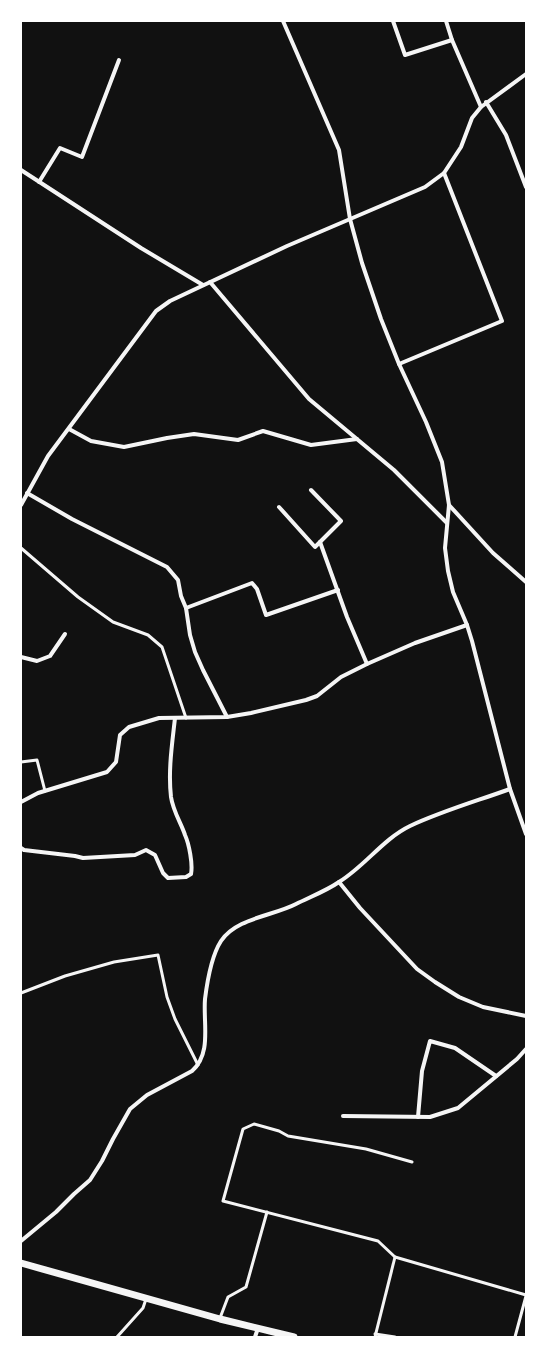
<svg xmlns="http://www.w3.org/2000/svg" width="547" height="1358" font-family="'PT Sans',sans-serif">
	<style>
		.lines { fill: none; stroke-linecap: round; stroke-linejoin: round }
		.service { stroke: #f5f5f5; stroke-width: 3 }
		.minor { stroke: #f5f5f5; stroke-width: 4 }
		.tertiary { stroke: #f5f5f5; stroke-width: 7 }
	</style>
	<rect width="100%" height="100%" fill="#111"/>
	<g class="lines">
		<g class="service">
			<polyline points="21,548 78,597 113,622 148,635 162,647 186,718"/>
			<polyline points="21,762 37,760 45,791"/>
			<polyline points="21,993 65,976 114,962 158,955 167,997 175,1019 198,1065"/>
			<polyline points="412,1162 366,1149 288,1136 279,1131 254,1124 243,1129 223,1201 378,1241 395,1257 526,1295"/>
			<polyline points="220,1318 228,1297 246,1287 267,1212"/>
			<polyline points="375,1334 395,1337"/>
			<polyline points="117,1337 143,1308 146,1299"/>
			<polyline points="375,1337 395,1257"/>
			<polyline points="515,1337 526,1296"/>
		</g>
		<g class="minor">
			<polyline points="283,21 339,150 350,219 362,263 381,319 399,364 426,422 442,462 449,505 445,548 448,571 453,592 467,625 472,641 510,789 526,834"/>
			<polyline points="393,21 405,55 452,40"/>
			<polyline points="446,21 452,40 481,107"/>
			<polyline points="486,102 506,135 526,187"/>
			<polyline points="21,170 141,248 203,285"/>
			<polyline points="39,182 60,148 82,157 119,60"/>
			<polyline points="210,282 309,399 394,470 447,523"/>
			<polyline points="399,364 502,321 444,173"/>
			<polyline points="69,429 91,441 124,447 167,438 194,434 238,440 263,431 311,445 357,439"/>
			<polyline points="27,493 72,519 167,567 178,580 181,596 186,608 190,635 195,652 203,670 227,717"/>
			<polyline points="21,505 48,456 156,311 170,301 287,246 425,187 444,173 461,147 472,118 481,107 526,74"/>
			<polyline points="449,505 493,553 526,582"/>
			<polyline points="279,507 315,547 341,521 311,490"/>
			<polyline points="320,542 347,617 367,664"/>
			<polyline points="186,608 252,583 257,589 266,615 338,590"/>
			<polyline points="21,657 37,661 50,656 65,634"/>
			<polyline points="21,802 38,793 107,772 116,762 120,735 129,727 159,718 227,717 251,713 306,700 317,696 341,677 367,664 415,643 467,625"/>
			<path d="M21,848L24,850L75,856L83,858L135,855L146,850L155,855L163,873L168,878L186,877L191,874C193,864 189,844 185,835C181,823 173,811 171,797C168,771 172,745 175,718"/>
			<polyline points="339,882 360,908 417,969 435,982 459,997 483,1007 526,1016"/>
			<polyline points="343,1116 430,1117 458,1108 517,1059 526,1049"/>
			<polyline points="418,1117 422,1071 430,1041 455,1048 496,1076"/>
			<path d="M21,1241L56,1212L74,1194L90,1180L102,1161L113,1139L130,1109L147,1095L192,1071C212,1053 203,1024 205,999C207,983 212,955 221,941C236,918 273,916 296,904C310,897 326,891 339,882C365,866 383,839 410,826C442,811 477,801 510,789"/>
			<polyline points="255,1337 258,1328"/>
		</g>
		<polyline class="tertiary" points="21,1263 220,1319 294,1337"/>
	</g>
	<rect width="547" height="1358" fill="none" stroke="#ffffff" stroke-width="44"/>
</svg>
